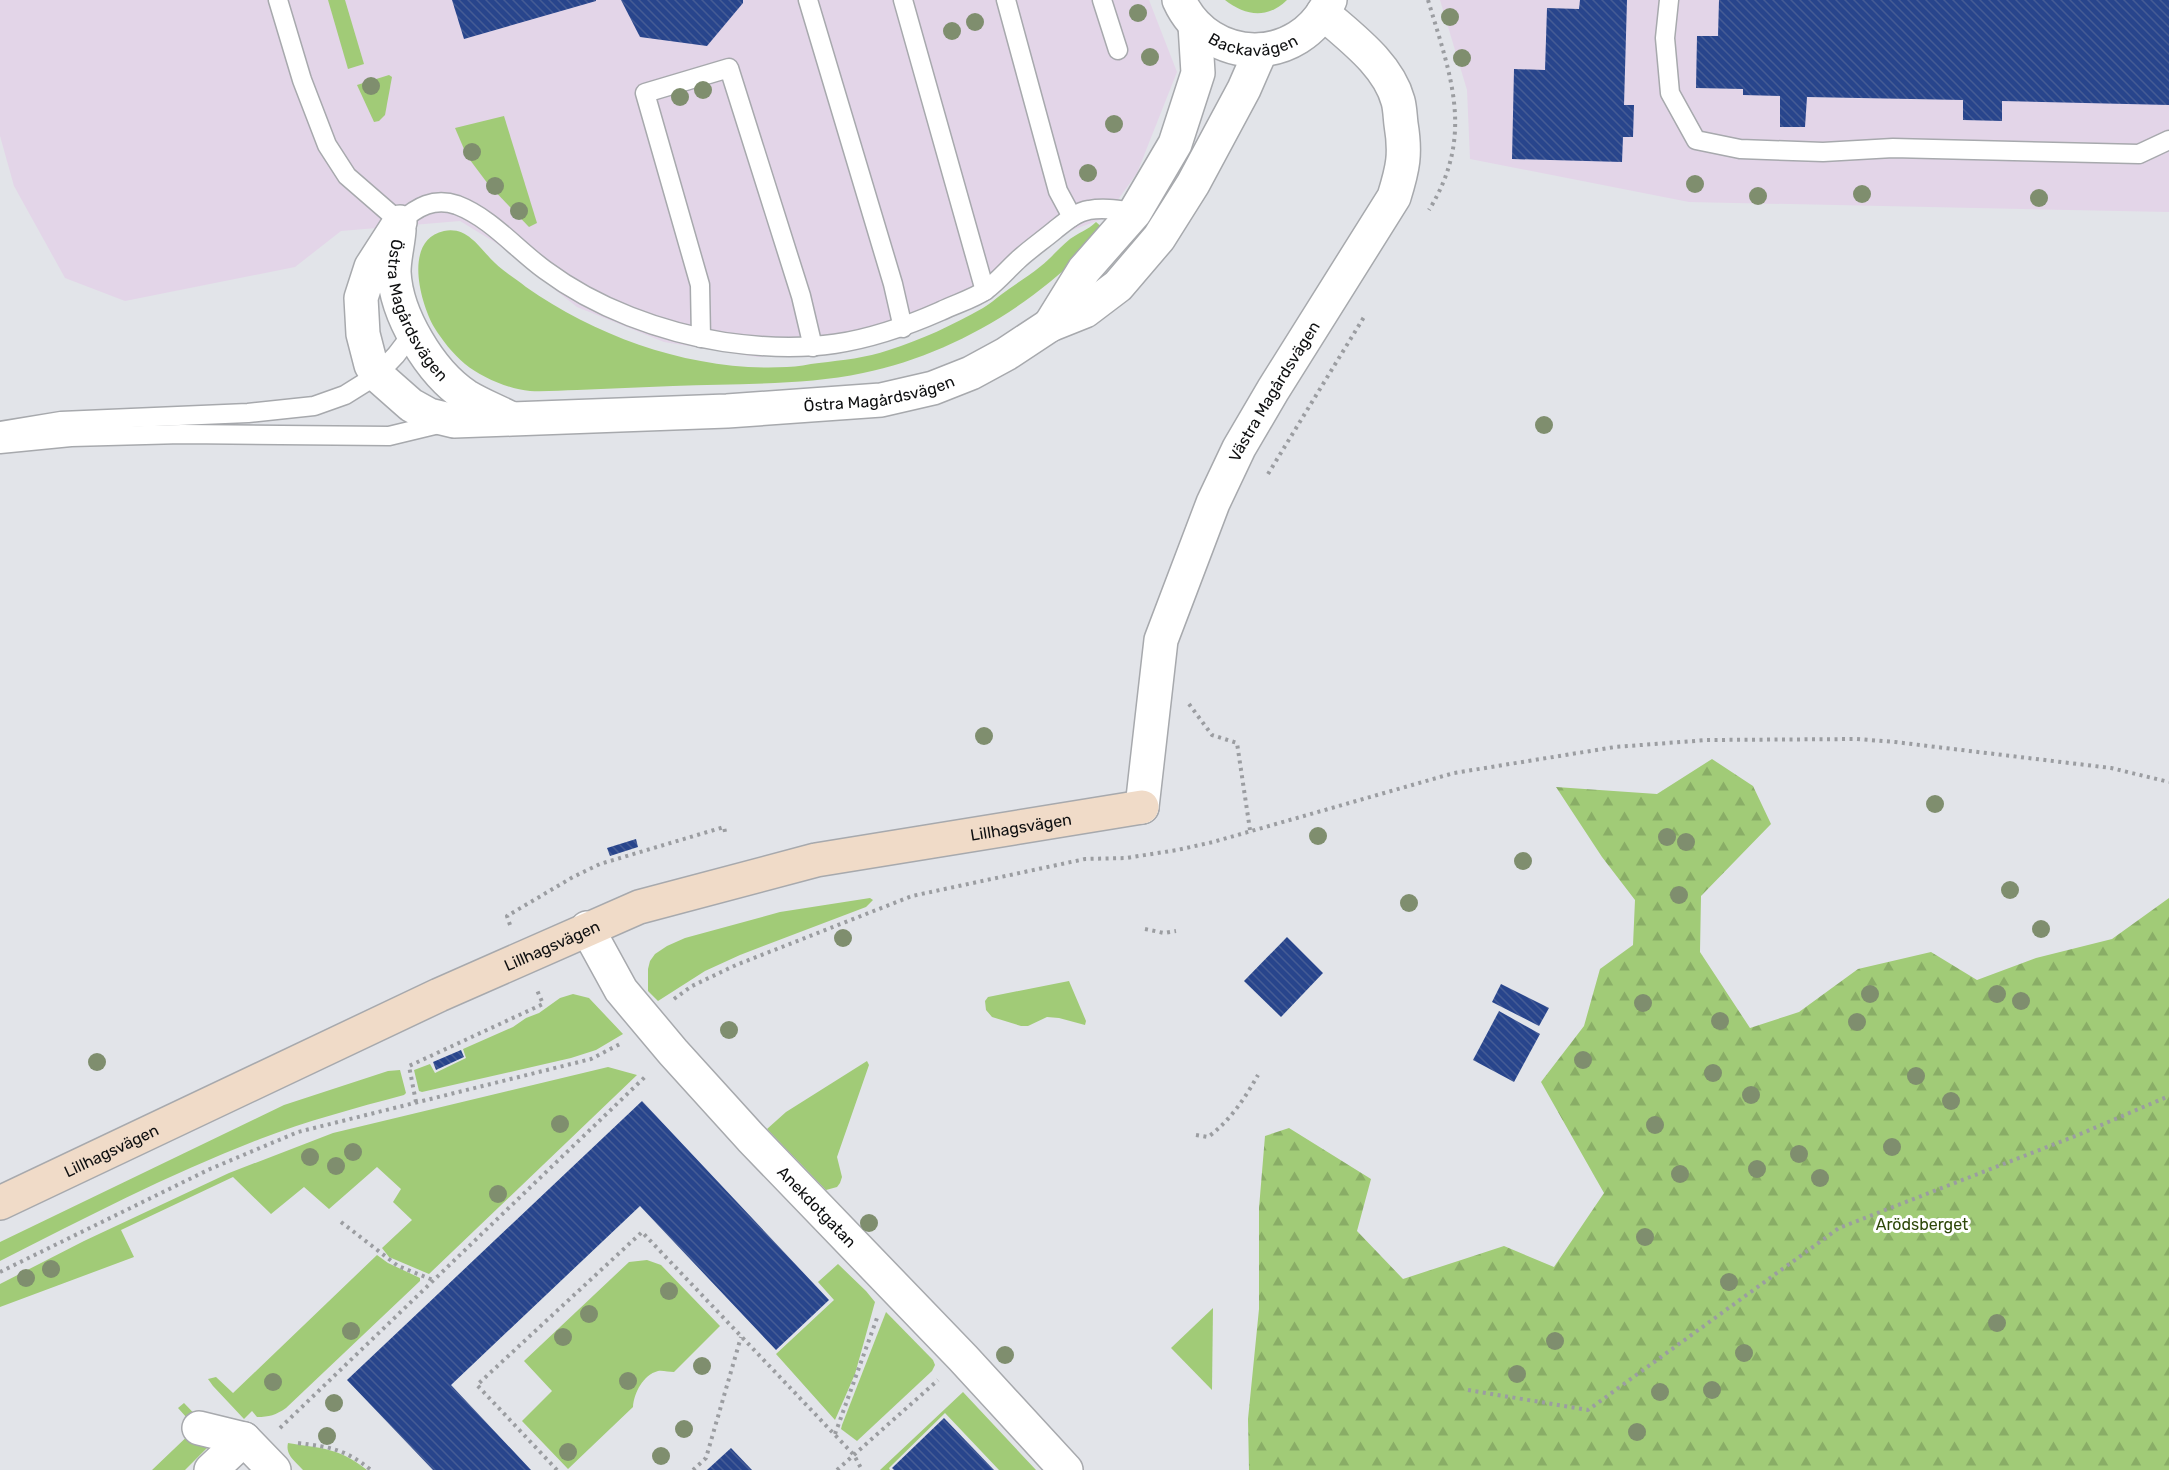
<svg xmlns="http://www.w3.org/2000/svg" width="2169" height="1470" font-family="Rubik,sans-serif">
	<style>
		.commercial { fill: #e3d5e8 }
		.green { fill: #a1cb77 }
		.forest { fill: url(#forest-firs) }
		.building { fill: url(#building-back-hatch) }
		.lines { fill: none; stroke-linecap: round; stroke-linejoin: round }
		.service-casing { stroke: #a7a9ad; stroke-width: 21 }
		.minor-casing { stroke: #a7a9ad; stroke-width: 36 }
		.secondary-casing { stroke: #a7a9ad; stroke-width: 36 }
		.path { stroke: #9b9da1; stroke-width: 4; stroke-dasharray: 3 4.5; stroke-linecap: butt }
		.service { stroke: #fff; stroke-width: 18 }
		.minor { stroke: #fff; stroke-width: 33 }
		.secondary { stroke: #f0dbc8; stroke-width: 33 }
		.tree { fill: #7f8e6e }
		.labels { text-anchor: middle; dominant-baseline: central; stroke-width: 6; stroke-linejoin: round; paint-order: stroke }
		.street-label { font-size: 16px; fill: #0e0f10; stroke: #fff }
		.park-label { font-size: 16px; fill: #2e4809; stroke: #fff }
	</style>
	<defs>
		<pattern id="forest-firs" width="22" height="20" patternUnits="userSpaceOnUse" patternTransform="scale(1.5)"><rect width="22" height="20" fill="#a1cb77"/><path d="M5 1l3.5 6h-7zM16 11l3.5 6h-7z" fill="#89ad66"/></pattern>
		<pattern id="building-back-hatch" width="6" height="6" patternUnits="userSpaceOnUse" patternTransform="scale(1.5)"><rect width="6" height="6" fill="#28458c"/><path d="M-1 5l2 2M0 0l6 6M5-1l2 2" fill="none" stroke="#455c95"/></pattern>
	</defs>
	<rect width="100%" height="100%" fill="#e2e4e9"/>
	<g class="commercial">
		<polygon points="0,0 1149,0 1177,72 1137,173 1105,218 1067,232 963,309 860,349 757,357 664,342 577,307 496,243 460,221 341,231 295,267 125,301 65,278 14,186 0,136"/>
		<polygon points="1440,0 2169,0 2169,212 1689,202 1470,159 1467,90"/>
	</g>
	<g class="green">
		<polygon points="328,0 345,0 364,64 348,69"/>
		<path d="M1225,0H1287C1268,19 1245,16 1225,0Z"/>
		<polygon points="389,75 392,77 385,115 379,121 374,122 357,85"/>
		<polygon points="504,116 537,223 529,227 488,184 467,156 455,128"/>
		<path d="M1096,222L1104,229C1044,300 954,354 863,373C801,386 735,383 673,386C641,387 609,389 577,390C562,390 545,392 530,391C508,389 481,377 465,364C453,354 442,340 434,327C420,302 403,240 444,231C468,226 480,249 495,263C504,272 516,279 526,287C600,339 696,372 787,367C798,367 808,364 819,363C843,360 866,358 889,350C921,340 953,325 983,308C990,304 995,299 1002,294C1015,284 1028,277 1041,266C1051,258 1059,248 1070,239C1078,233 1088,230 1096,222Z"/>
		<polygon points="870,898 873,900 866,907 740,955 705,971 658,1001 648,991 648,969 650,961 655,954 667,946 685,938 780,912"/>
		<polygon points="1069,981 1086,1021 1085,1025 1059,1018 1047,1017 1028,1026 1021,1026 992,1017 986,1010 985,1001 988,997"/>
		<polygon points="573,994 589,998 623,1034 596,1050 571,1058 422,1092 419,1091 414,1070 430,1064 435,1073 466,1058 463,1049 513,1027 526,1018 539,1013 560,998"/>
		<polygon points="867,1061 869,1065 837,1157 842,1177 840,1183 837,1187 826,1190 767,1129 786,1112"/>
		<polygon points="608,1067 637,1075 429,1274 389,1257 382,1248 412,1220 393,1202 401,1189 377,1167 329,1209 304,1187 271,1214 233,1177 121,1230 134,1257 0,1307 0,1284 84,1241 229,1173 333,1133"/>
		<path d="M400,1070L406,1093L404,1095C355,1108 307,1121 260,1139C171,1173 85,1218 0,1261V1242L284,1105L388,1071Z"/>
		<path d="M377,1255L388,1263L420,1278V1281L286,1408C276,1415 269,1417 257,1417L252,1411L244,1419L213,1386L208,1379L216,1377L233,1393Z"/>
		<path d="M647,1260L661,1265L720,1326L674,1372C669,1372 662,1370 658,1371C643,1375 634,1393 633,1407L568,1469L522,1421L552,1391L524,1361L629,1262Z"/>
		<polygon points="838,1264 866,1291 875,1302 855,1374 835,1420 776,1354 834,1300 818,1282"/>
		<polygon points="1213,1308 1212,1390 1171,1348"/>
		<polygon points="886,1312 933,1360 935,1365 932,1371 857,1441 841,1429 842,1425"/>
		<polygon points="963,1392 1036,1470 999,1470 945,1413 889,1468 890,1470 880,1470"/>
		<polygon points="184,1403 206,1426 209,1446 185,1470 152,1470 196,1428 178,1408"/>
		<path d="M288,1443C323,1449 338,1447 367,1470H303C296,1462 285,1455 288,1443Z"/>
	</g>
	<polygon class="forest" points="1712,759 1753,786 1771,824 1701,896 1700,952 1750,1028 1799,1012 1858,969 1931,952 1977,980 2036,958 2112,939 2169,898 2169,1470 1249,1470 1248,1419 1259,1309 1259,1208 1265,1136 1289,1128 1371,1179 1357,1231 1403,1279 1504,1246 1554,1267 1604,1193 1541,1082 1584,1026 1600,969 1633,945 1635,900 1602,857 1556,787 1657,794"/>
	<g class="building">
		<polygon points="452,0 596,0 596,1 464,39"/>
		<polygon points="621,0 743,0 743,3 707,46 640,37"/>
		<polygon points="1580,0 1627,0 1624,105 1634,105 1633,137 1623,137 1622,162 1512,159 1514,69 1545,70 1547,8 1579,9"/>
		<polygon points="1719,0 2169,0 2169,105 2002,101 2002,121 1963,120 1963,100 1807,97 1805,127 1780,127 1780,96 1743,95 1743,89 1696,88 1697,36 1718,36"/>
		<polygon points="636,839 638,847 610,856 607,848"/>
		<polygon points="1287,937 1323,973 1281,1017 1244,981"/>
		<polygon points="1501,984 1549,1008 1539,1026 1492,1002"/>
		<polygon points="1499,1011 1540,1034 1514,1082 1473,1060"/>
		<polygon points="461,1050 464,1057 436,1070 433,1062"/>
		<polygon points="642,1101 829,1300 776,1350 640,1206 451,1385 531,1470 433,1470 347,1380"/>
		<polygon points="944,1418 994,1470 894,1470 892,1468"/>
		<polygon points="731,1448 752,1470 707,1470"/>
	</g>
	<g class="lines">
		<g class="service-casing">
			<g id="service">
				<path d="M278,0L302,80L327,145L347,176L400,222C417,207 434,197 457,205C491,218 516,249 545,270C596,308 661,332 724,342C808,354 864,345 941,311C955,304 973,299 986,290C998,281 1008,269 1019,259C1030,249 1043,240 1055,230C1065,222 1076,212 1089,210C1104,207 1120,210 1135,212"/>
				<polyline points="808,0 893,284 903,328"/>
				<polyline points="903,0 985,291"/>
				<polyline points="1006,0 1058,191 1072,217"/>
				<polyline points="1102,0 1118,50"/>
				<polyline points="1669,0 1665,38 1670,93 1696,140 1740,149 1823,152 1893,148 2139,154 2169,140"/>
				<polyline points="701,338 700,285 645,93 729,68 801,296 813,347"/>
				<polyline points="0,431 61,421 248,413 314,406 345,395 377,375 396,355 412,334"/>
				<polyline points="0,444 71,437 182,434 389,436 443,423"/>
			</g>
		</g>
		<g class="minor-casing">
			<g id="minor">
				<path id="s1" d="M1179,0C1209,66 1300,67 1330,0"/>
				<path id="s2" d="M400,222L371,267L361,298L363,334L371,365L377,375L411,405L429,415L454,421L512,419L727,411L881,400L933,388L971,373L1006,354L1050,325L1085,311L1118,286L1159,238L1193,184L1244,89L1261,50"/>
				<path id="s3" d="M399,230C398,244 394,258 394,272C396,315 430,372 466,396C479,404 494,410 508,417"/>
				<polyline points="1050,325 1084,270 1135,212 1175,144 1198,73 1195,25"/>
				<path id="s4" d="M1142,807L1161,640L1213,503L1239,448L1273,390L1394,197C1403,168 1406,154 1401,124C1400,116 1400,108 1398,101C1388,64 1350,37 1323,13"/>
				<path id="s5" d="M587,928L621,990L673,1052L751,1138L963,1358L1066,1470"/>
				<polyline points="199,1428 244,1439"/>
				<polyline points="211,1470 244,1439 274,1470"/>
			</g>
		</g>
		<g class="secondary-casing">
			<g id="secondary">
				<path id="s6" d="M0,1203L439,995L639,907L816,860L1142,807"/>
			</g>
		</g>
		<g class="path">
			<path d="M1428,0C1451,77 1475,135 1429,210"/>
			<polyline points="1268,474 1364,317"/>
			<polyline points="1189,704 1212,735 1237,743 1250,830"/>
			<polyline points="510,925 507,916 573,877 600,864 724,827 725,832"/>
			<polyline points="1145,929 1164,933 1176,931"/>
			<polyline points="674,999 692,986 736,965 912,896 1085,859 1126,858 1177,850 1213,842 1454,773 1615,747 1707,740 1857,739 1895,742 2111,768 2169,782"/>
			<polyline points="416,1102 409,1066 543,1004 537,990"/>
			<path d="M1196,1135L1208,1137C1230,1121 1245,1098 1258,1075"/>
			<polyline points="341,1222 398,1266 433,1280"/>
			<polyline points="0,1272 210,1169 298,1132 591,1059 620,1044"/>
			<polyline points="1468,1390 1588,1410 1839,1228 2078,1135 2169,1096"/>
			<polyline points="280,1428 647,1075"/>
			<polyline points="835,1434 877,1318"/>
			<path d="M298,1443C330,1447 345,1449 371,1470"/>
			<polyline points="557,1470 477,1385 642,1232 854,1455 862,1470"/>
			<polyline points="693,1470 706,1458 741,1337"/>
			<polyline points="837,1470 938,1380"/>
		</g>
		<use href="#service" class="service"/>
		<use href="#minor" class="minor"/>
		<use href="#secondary" class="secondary"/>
	</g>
	<g class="tree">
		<circle cx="1138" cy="13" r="9"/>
		<circle cx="1450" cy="17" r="9"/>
		<circle cx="975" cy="22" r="9"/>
		<circle cx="952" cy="31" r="9"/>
		<circle cx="1150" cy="57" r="9"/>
		<circle cx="1462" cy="58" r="9"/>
		<circle cx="371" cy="86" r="9"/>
		<circle cx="703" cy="90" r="9"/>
		<circle cx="680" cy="97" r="9"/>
		<circle cx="1114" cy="124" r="9"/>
		<circle cx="472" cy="152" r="9"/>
		<circle cx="1088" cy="173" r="9"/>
		<circle cx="1695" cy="184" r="9"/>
		<circle cx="495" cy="186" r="9"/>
		<circle cx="1862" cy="194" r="9"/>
		<circle cx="1758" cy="196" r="9"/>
		<circle cx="2039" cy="198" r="9"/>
		<circle cx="519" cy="211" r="9"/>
		<circle cx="1544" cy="425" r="9"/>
		<circle cx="984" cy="736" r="9"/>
		<circle cx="1935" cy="804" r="9"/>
		<circle cx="1318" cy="836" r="9"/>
		<circle cx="1667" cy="837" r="9"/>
		<circle cx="1686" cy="842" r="9"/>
		<circle cx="1523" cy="861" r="9"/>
		<circle cx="2010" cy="890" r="9"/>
		<circle cx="1679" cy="895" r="9"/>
		<circle cx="1409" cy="903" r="9"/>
		<circle cx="2041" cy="929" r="9"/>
		<circle cx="843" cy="938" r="9"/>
		<circle cx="1870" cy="994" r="9"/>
		<circle cx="1997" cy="994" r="9"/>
		<circle cx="2021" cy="1001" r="9"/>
		<circle cx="1643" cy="1003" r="9"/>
		<circle cx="1720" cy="1021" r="9"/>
		<circle cx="1857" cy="1022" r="9"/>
		<circle cx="729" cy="1030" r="9"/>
		<circle cx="1583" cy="1060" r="9"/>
		<circle cx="97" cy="1062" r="9"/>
		<circle cx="1713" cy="1073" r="9"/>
		<circle cx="1916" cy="1076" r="9"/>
		<circle cx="1751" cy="1095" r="9"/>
		<circle cx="1951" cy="1101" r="9"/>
		<circle cx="560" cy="1124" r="9"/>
		<circle cx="1655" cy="1125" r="9"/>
		<circle cx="1892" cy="1147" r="9"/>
		<circle cx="353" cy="1152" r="9"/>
		<circle cx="1799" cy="1154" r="9"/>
		<circle cx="310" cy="1157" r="9"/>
		<circle cx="336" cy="1166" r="9"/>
		<circle cx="1757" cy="1169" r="9"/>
		<circle cx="1680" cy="1174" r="9"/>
		<circle cx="1820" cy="1178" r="9"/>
		<circle cx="498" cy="1194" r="9"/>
		<circle cx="869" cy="1223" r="9"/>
		<circle cx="1645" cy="1237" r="9"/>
		<circle cx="51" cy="1269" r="9"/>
		<circle cx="26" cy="1278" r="9"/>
		<circle cx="1729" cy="1282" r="9"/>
		<circle cx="669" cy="1291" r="9"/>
		<circle cx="589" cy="1314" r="9"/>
		<circle cx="1997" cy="1323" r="9"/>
		<circle cx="351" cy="1331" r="9"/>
		<circle cx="563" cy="1337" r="9"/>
		<circle cx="1555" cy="1341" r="9"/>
		<circle cx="1744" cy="1353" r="9"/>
		<circle cx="1005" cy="1355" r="9"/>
		<circle cx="702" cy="1366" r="9"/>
		<circle cx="1517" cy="1374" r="9"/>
		<circle cx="628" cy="1381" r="9"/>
		<circle cx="273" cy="1382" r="9"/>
		<circle cx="1712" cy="1390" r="9"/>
		<circle cx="1660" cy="1392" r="9"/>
		<circle cx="334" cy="1403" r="9"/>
		<circle cx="684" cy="1429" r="9"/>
		<circle cx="1637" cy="1432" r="9"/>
		<circle cx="327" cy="1436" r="9"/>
		<circle cx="568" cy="1452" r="9"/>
		<circle cx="661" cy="1456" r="9"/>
	</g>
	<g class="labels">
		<g class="street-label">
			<text stroke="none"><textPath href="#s1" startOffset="94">Backavägen</textPath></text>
			<text stroke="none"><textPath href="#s3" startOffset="86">Östra Magårdsvägen</textPath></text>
			<text stroke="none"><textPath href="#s4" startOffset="442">Västra Magårdsvägen</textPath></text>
			<text stroke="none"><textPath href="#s2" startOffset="684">Östra Magårdsvägen</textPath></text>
			<text stroke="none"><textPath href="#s6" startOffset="1095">Lillhagsvägen</textPath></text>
			<text stroke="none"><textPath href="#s6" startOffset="609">Lillhagsvägen</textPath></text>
			<text stroke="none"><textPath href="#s6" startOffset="123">Lillhagsvägen</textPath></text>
			<text stroke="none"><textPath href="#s5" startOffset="363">Anekdotgatan</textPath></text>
		</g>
		<g class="park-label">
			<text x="1922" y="1224">Arödsberget</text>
		</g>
	</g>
</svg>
